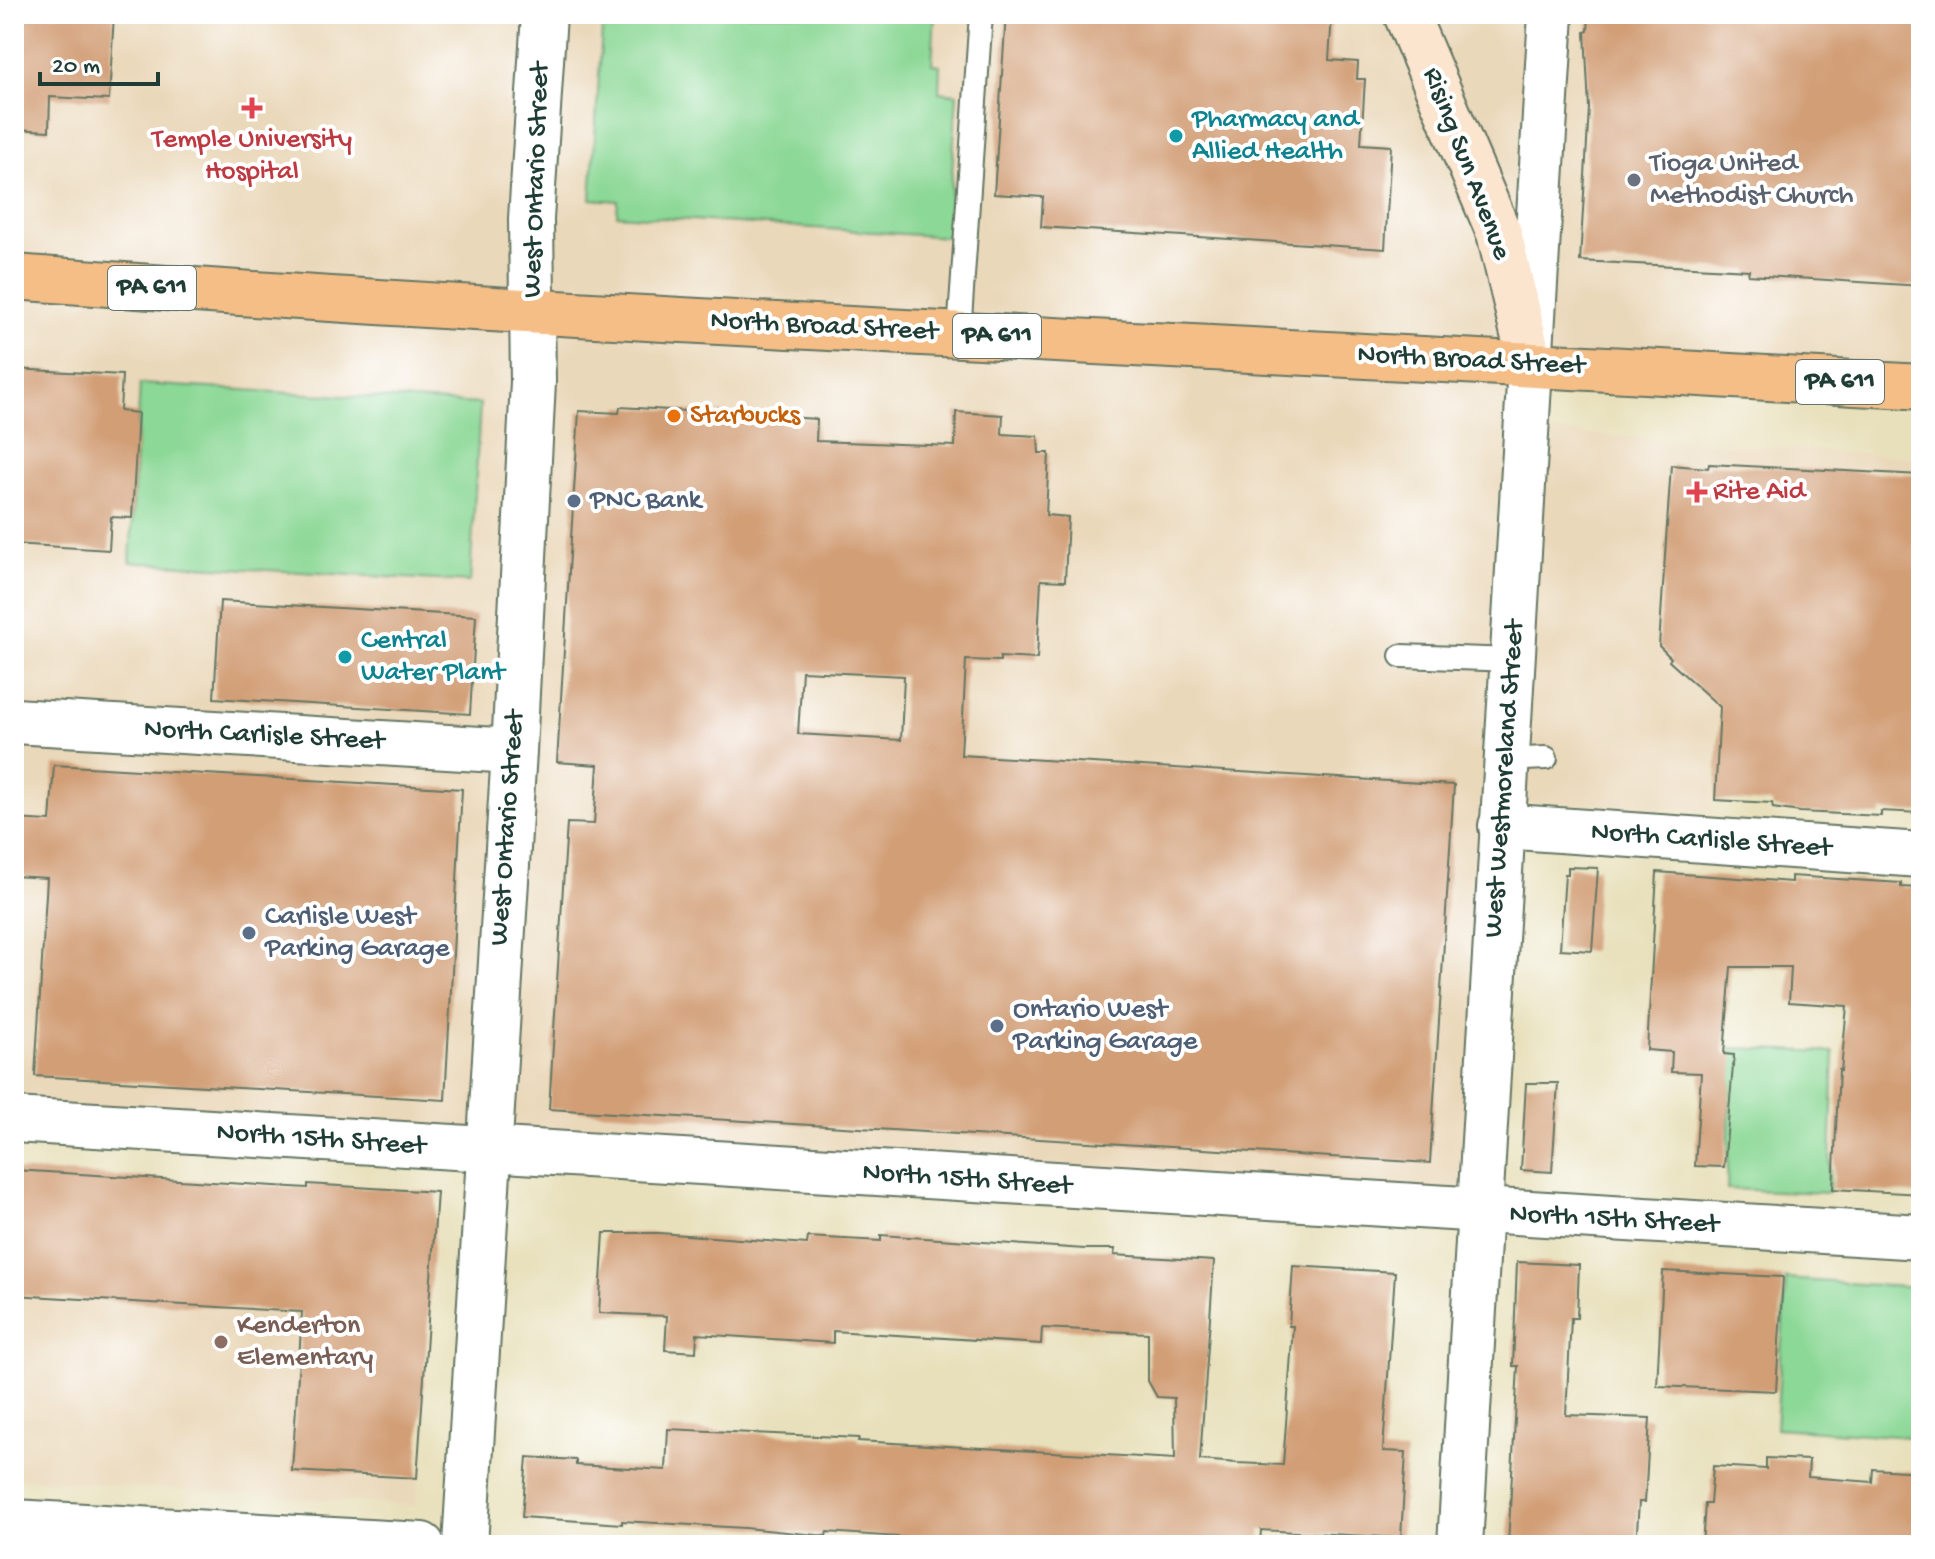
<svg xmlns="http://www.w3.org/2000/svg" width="1935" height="1559" font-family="'Gochi Hand',sans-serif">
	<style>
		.built { fill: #ead8ba }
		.green { fill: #8cd896; stroke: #568a65; stroke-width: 2 }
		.building { fill: #d19e76; fill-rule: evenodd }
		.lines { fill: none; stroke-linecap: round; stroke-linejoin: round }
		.lane-casing { stroke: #657663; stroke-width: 26 }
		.street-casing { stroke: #657663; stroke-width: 48 }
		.secondary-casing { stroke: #657663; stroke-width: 48 }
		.primary-casing { stroke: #657663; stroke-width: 48 }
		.lane { stroke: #fff; stroke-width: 22 }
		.street { stroke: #fff; stroke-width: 44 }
		.secondary { stroke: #fbe5cf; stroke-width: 44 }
		.primary { stroke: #f6be87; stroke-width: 44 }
		.health-dot { fill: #e0444e; stroke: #fff; stroke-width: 3 }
		.culture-dot { fill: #0f9aa8; stroke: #fff; stroke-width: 3 }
		.worship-dot { fill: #6b7280; stroke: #fff; stroke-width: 3 }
		.food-dot { fill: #e8710a; stroke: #fff; stroke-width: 3 }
		.service-dot { fill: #5c6f8a; stroke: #fff; stroke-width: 3 }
		.education-dot { fill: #8d6e63; stroke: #fff; stroke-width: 3 }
		.labels { text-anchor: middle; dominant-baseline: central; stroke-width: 8; stroke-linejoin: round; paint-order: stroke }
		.shield { fill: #fff; stroke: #627771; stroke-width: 2 }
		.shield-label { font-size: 26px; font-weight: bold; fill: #1f3d34 }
		.culture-label { font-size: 28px; fill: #0d838f; stroke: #fff; text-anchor: start }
		.health-label { font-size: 28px; fill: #be3a42; stroke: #fff }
		.street-label { font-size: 28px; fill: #1f3d34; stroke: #fff }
		.worship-label { font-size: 28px; fill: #5b616d; stroke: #fff; text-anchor: start }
		.food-label { font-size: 28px; fill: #c56008; stroke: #fff; text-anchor: start }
		.service-label { font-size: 28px; fill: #4e5e75; stroke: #fff; text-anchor: start }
		.education-label { font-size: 28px; fill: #785e54; stroke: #fff; text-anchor: start }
	</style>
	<rect width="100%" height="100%" fill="#fff"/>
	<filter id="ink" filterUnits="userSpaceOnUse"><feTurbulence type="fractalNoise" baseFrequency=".0125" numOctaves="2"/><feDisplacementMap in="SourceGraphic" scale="16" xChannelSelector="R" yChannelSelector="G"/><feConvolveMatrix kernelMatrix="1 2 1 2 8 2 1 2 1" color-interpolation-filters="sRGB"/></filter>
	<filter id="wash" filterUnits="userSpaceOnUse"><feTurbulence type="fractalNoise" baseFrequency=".006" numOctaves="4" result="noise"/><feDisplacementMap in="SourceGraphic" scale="32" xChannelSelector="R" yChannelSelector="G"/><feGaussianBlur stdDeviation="1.8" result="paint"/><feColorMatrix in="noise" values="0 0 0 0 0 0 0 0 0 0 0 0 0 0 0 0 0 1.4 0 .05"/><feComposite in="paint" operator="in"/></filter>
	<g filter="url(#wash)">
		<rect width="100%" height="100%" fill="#e8e0bb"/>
		<g class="built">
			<polygon points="14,14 1921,14 1921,387 1530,364 1479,1212 14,1120"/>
			<polygon points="1543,431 1921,458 1921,670 1721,659 1712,810 1525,802"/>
			<polygon points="14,1177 437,1206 416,1506 14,1478"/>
		</g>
		<g class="green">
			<polygon points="603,14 935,14 932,64 940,65 939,92 957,94 948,237 617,215 618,201 591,199"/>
			<polygon points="140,384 480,404 470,582 130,562"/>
			<polygon points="1732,1048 1834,1052 1829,1193 1727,1189"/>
			<polygon points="1786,1279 1920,1288 1910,1437 1776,1428"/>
		</g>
		<g id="blocks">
			<g class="building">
				<polygon points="14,14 114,14 109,100 50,97 49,131 14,129"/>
				<polygon points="1006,14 1332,14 1329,60 1358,62 1357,79 1365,79 1361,144 1391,146 1385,249 1041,227 1043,197 994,194"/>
				<polygon points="1589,14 1921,14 1921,286 1748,275 1749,270 1580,261 1589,108 1585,32 1588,31"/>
				<polygon points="14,369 122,375 120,411 138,413 132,518 111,517 109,550 14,544"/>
				<path d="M620,407L817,419L816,441L955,446L956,412L1003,415L1002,434L1038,436L1039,453H1049L1046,515L1068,517L1065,581L1041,580L1037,659L1000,657V661L966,660L961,755L1454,785L1430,1163L549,1109L567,823L594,824L598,765L557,762L579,411L619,413ZM802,671L904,676L901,740L798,734Z"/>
				<polygon points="1709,464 1921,475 1921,813 1881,811 1881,816 1800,812 1773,808 1772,803 1715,800 1720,707 1669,661 1671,658 1659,646 1671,465 1708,468"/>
				<polygon points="220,601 476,616 470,714 214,698"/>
				<polygon points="54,765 462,789 445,1100 35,1076 47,878 14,876 14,819 50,821"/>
				<polygon points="1568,867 1598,868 1592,951 1560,949 1565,874 1568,874"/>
				<polygon points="1657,872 1791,882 1791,876 1901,883 1901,887 1921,888 1921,1194 1833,1189 1839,1070 1841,1071 1847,1006 1789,1002 1791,967 1731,967 1724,1054 1734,1055 1724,1167 1695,1166 1701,1073 1671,1072 1672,1052 1647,1050"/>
				<polygon points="1526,1083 1558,1083 1552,1172 1521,1170"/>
				<polygon points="14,1170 308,1188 308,1184 437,1192 417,1478 292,1471 302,1312 14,1295"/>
				<polygon points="604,1233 659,1233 807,1244 808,1237 881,1241 881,1235 1085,1249 1115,1249 1114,1255 1214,1261 1200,1460 1237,1463 1283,1465 1293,1326 1289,1326 1293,1266 1395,1272 1383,1451 1406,1452 1401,1538 1261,1530 1260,1545 1013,1545 827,1532 826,1536 745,1528 622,1521 622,1524 522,1517 527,1457 576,1460 576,1465 666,1470 668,1429 859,1438 858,1441 1175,1459 1174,1398 1157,1397 1148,1381 1148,1333 1042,1328 1041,1344 833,1331 833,1343 697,1334 696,1352 665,1350 667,1316 599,1313"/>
				<polygon points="1517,1262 1579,1265 1577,1318 1571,1318 1566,1415 1650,1418 1645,1502 1639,1502 1636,1545 1508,1545 1518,1366 1513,1366"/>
				<polygon points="1663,1271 1783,1277 1776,1391 1657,1386"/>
				<polygon points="1766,1458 1809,1460 1808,1477 1872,1482 1873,1469 1921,1472 1921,1541 1919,1545 1702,1545 1705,1504 1710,1504 1713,1466 1766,1469"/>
			</g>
		</g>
	</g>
	<g filter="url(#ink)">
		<use href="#blocks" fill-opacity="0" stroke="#657663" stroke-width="2"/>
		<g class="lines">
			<g class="lane-casing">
				<g id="lane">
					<polyline points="959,334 981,14"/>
					<polyline points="1401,656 1513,660"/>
					<polyline points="1505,760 1546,758"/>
				</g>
			</g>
			<g class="street-casing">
				<g id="street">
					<polyline points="14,721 514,751"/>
					<polyline points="1501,826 1921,855"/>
					<polyline points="14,1120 1921,1237"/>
					<polyline points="14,1522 422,1545"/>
					<polyline points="465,1545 514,751 533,382 531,219 544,14"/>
					<polyline points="1460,1545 1551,14"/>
				</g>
			</g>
			<g class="secondary-casing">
				<polyline id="secondary" points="1406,14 1499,233 1530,363"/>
			</g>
			<g class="primary-casing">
				<path id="primary" d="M14,277C649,325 1285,348 1921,387"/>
			</g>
			<use href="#lane" class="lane"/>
			<use href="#street" class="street"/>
			<use href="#secondary" class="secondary"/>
			<use href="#primary" class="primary"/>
		</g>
	</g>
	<g class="health-dot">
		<path d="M248 96h8v8h8v8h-8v8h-8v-8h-8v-8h8z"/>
		<path d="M1693 480h8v8h8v8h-8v8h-8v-8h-8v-8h8z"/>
	</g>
	<g class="culture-dot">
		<circle cx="1176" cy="136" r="8"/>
		<circle cx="345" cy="657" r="8"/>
	</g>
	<circle class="worship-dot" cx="1634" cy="180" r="8"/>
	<circle class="food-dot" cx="674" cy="416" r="8"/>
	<g class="service-dot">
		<circle cx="574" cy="501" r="8"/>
		<circle cx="249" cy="933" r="8"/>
		<circle cx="997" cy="1026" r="8"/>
	</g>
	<circle class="education-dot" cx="221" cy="1342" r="8"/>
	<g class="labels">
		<g class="shield">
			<rect x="108" y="266" width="88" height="44" rx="6"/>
			<rect x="953" y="314" width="88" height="44" rx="6"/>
			<rect x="1796" y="360" width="88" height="44" rx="6"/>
		</g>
		<g class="shield-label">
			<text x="152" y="288">PA 611</text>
			<text x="997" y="336">PA 611</text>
			<text x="1840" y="382">PA 611</text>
		</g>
		<g class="culture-label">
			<text x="1192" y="120">Pharmacy and<tspan x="1192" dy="32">Allied Health</tspan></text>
			<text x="361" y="641">Central<tspan x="361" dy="32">Water Plant</tspan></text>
		</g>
		<g class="health-label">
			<text x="252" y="140">Temple University<tspan x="252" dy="32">Hospital</tspan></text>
			<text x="1713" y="492" text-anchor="start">Rite Aid</text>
		</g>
		<g class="street-label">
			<text transform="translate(1466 164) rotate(69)">Rising Sun Avenue</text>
			<text transform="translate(537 180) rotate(-88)">West Ontario Street</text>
			<text transform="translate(824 327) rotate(3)">North Broad Street</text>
			<text transform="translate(1471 361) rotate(3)">North Broad Street</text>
			<text transform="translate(264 736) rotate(3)">North Carlisle Street</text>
			<text transform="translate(1505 779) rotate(-86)">West Westmoreland Street</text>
			<text transform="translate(508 828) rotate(-86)">West Ontario Street</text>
			<text transform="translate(1711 841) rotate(4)">North Carlisle Street</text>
			<text transform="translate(321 1140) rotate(4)">North 15th Street</text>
			<text transform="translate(967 1180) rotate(4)">North 15th Street</text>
			<text transform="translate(1614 1220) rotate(3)">North 15th Street</text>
		</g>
		<g class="worship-label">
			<text x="1650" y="164">Tioga United<tspan x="1650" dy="32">Methodist Church</tspan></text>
		</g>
		<g class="food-label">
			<text x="690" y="416">Starbucks</text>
		</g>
		<g class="service-label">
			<text x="590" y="501">PNC Bank</text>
			<text x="265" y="917">Carlisle West<tspan x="265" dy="32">Parking Garage</tspan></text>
			<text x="1013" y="1010">Ontario West<tspan x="1013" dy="32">Parking Garage</tspan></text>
		</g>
		<g class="education-label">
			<text x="237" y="1326">Kenderton<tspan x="237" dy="32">Elementary</tspan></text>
		</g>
	</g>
	<rect width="1935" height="1559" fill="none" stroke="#fff" stroke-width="48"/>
	<path d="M40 72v12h118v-12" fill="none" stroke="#1f3d34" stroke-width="4"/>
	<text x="52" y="72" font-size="24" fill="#1f3d34" stroke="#ffffff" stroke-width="6" paint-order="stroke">20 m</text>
</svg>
